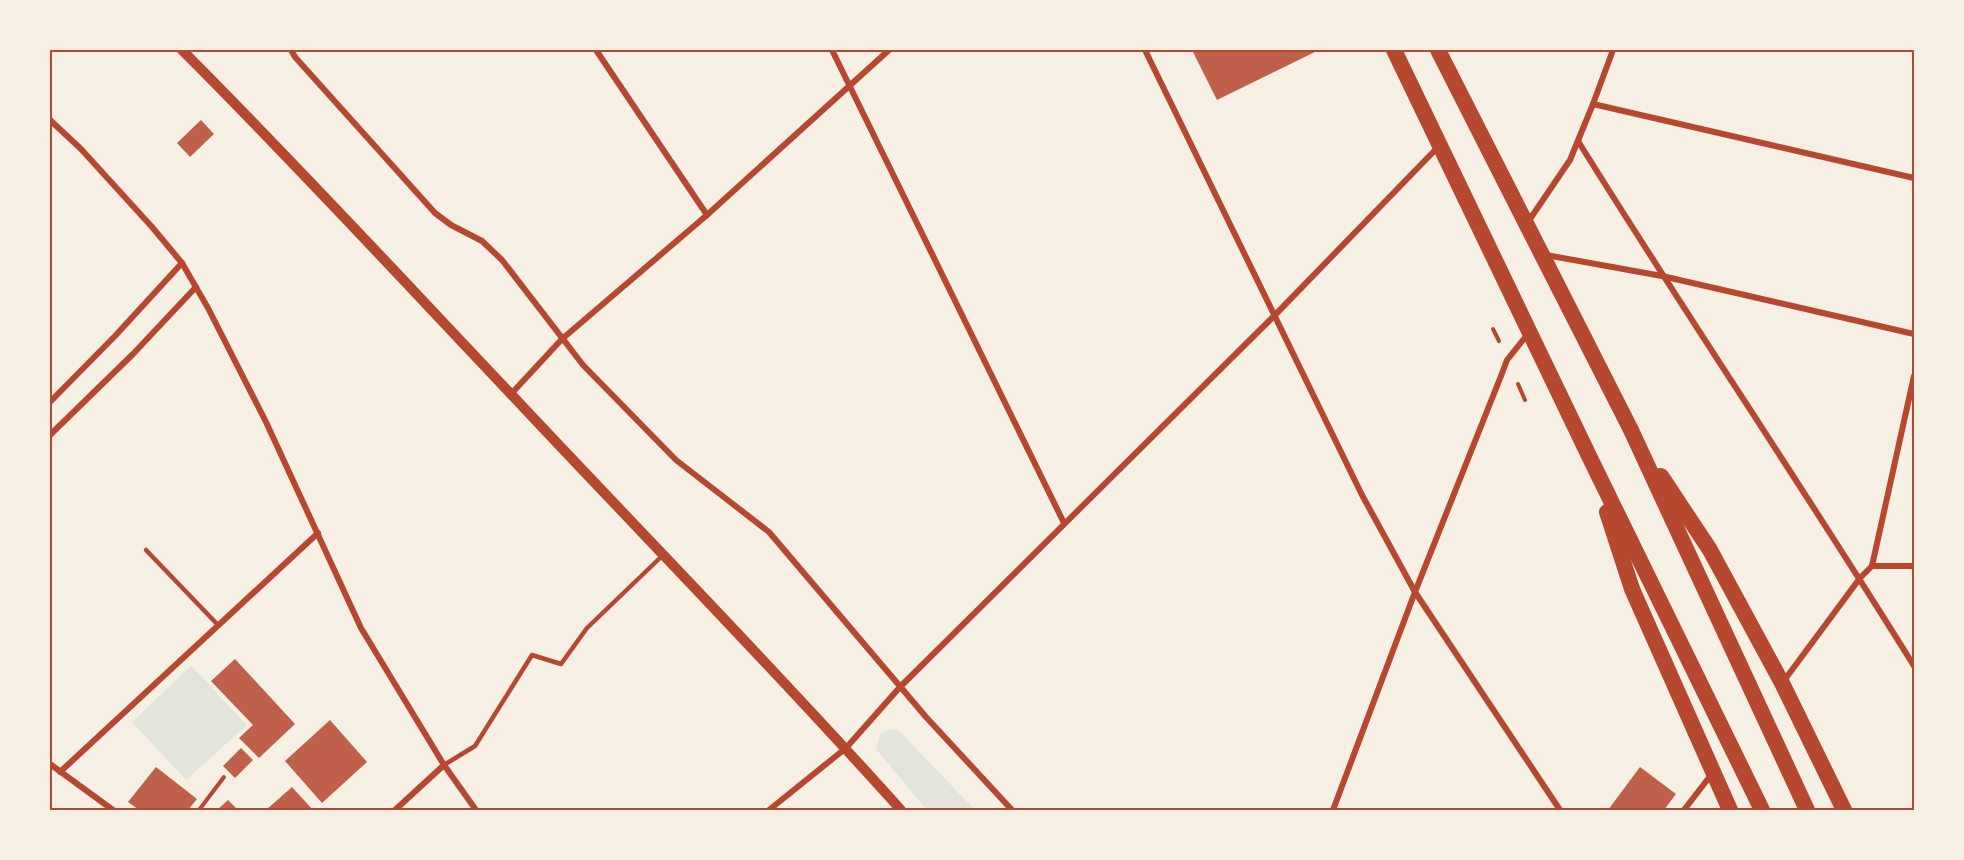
<svg xmlns="http://www.w3.org/2000/svg" width="1964" height="860" font-family="'Asap Condensed',sans-serif">
	<style>
		.green { fill: #e2e4dc }
		.building { fill: #bf614a }
		.lines { fill: none; stroke-linecap: round; stroke-linejoin: round }
		.path { stroke: #b5482f; stroke-width: 4 }
		.service { stroke: #b5482f; stroke-width: 4.5 }
		.minor { stroke: #b5482f; stroke-width: 6 }
		.tertiary { stroke: #b5482f; stroke-width: 10 }
		.trunk { stroke: #b5482f; stroke-width: 16 }
		.neatline { fill: none; stroke: #b5482f; stroke-width: 2 }
	</style>
	<rect width="100%" height="100%" fill="#f6efe4"/>
	<g class="green">
		<polygon points="191,666 247,725 186,780 132,722"/>
		<polygon points="889,729 898,730 975,810 927,810 876,749 880,734"/>
	</g>
	<g class="building">
		<polygon points="1192,50 1319,50 1217,100"/>
		<polygon points="201,120 214,134 190,157 177,143"/>
		<polygon points="235,659 295,724 259,758 239,738 253,725 211,681"/>
		<polygon points="330,720 367,762 322,803 285,761"/>
		<polygon points="241,748 253,760 235,778 223,766"/>
		<polygon points="156,767 197,799 188,810 139,810 128,802"/>
		<polygon points="1640,767 1676,794 1664,810 1608,810"/>
		<polygon points="292,787 313,810 266,810"/>
		<polygon points="228,800 238,810 217,810"/>
	</g>
	<g class="lines">
		<g class="path">
			<polyline points="1493,329 1499,341"/>
			<polyline points="1518,384 1525,400"/>
			<polyline points="199,810 224,777"/>
		</g>
		<g class="service">
			<polyline points="146,550 218,625"/>
			<polyline points="444,765 475,746 532,655 561,664 587,628 662,556"/>
		</g>
		<g class="minor">
			<polyline points="291,50 295,57 435,213 451,225 482,241 502,260 583,365 676,460 769,532 926,717 1012,810"/>
			<polyline points="596,50 707,215"/>
			<polyline points="832,50 1064,523"/>
			<polyline points="1145,50 1362,495 1415,592 1560,810"/>
			<polyline points="1593,104 1914,178"/>
			<polyline points="50,120 81,149 152,227 182,263 208,308 266,422 361,628 444,765 476,810"/>
			<path d="M1578,141C1688,318 1805,490 1914,666"/>
			<polyline points="1528,222 1570,160 1593,104 1613,50"/>
			<polyline points="1546,255 1662,276 1914,334"/>
			<polyline points="511,394 562,339 707,215 889,50"/>
			<polyline points="50,402 115,336 182,263"/>
			<polyline points="50,435 133,354 196,287"/>
			<polyline points="1872,566 1914,566"/>
			<polyline points="1783,682 1860,578 1872,566 1914,376"/>
			<polyline points="50,764 113,810"/>
			<polyline points="60,772 318,533"/>
			<polyline points="395,810 444,765"/>
			<polyline points="769,810 846,748 900,687 1274,316 1439,146"/>
			<polyline points="1333,810 1415,592 1501,376 1507,360 1527,335"/>
			<polyline points="1684,810 1711,775"/>
		</g>
		<path class="tertiary" d="M182,50C294,162 401,278 509,392C640,532 774,668 901,810"/>
		<g class="trunk">
			<polyline points="1394,50 1590,458 1762,810"/>
			<polyline points="1438,50 1631,430 1807,810"/>
			<polyline points="1661,476 1710,550 1782,683 1844,810"/>
			<polyline points="1607,512 1632,589 1730,810"/>
		</g>
	</g>
	<rect width="1964" height="860" fill="none" stroke="#f6efe4" stroke-width="102"/>
	<rect x="51" y="51" width="1862" height="758" class="neatline"/>
</svg>
